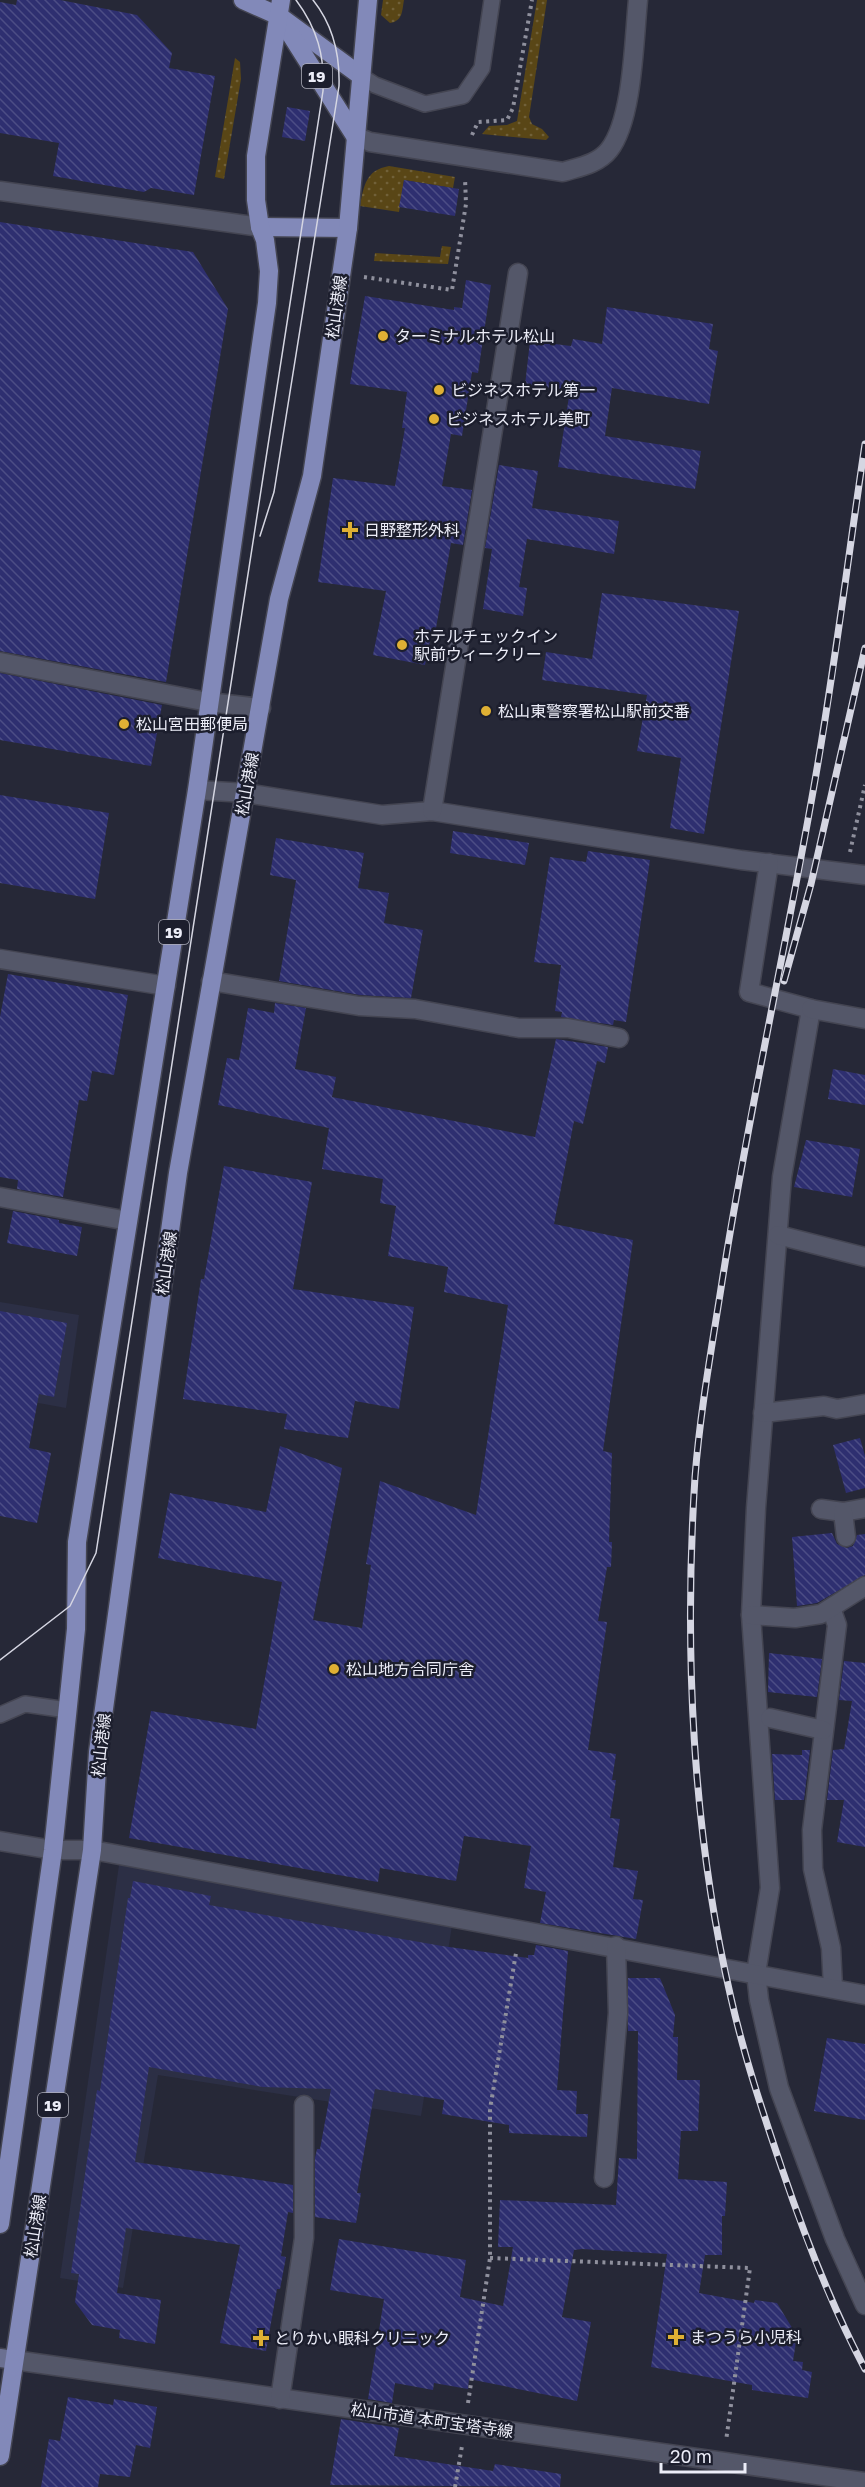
<svg xmlns="http://www.w3.org/2000/svg" width="865" height="2487" font-family="'Golos Text','Noto Sans JP',sans-serif">
	<style>
		.built { fill: #2c2f45 }
		.grass { fill: url(#grass-dots) }
		.building { fill: url(#building-back-hatch) }
		.lines { fill: none; stroke-linecap: round; stroke-linejoin: round }
		.lane-casing { stroke: #444552; stroke-width: 18 }
		.street-casing { stroke: #444552; stroke-width: 21 }
		.secondary-casing { stroke: #444552; stroke-width: 21 }
		.primary-casing { stroke: #444552; stroke-width: 21 }
		.path { stroke: #8f909d; stroke-width: 4; stroke-dasharray: 3 4.5; stroke-linecap: butt }
		.lane { stroke: #545769; stroke-width: 15 }
		.street { stroke: #545769; stroke-width: 18 }
		.secondary { stroke: #6b7091; stroke-width: 18 }
		.primary { stroke: #8289b9; stroke-width: 18 }
		.tram { stroke: #d5d6e2; stroke-width: 1.5 }
		.rail-casing { stroke: #d5d6e2; stroke-width: 7 }
		.rail { stroke: #1c1e2d; stroke-width: 4.5; stroke-dasharray: 14; stroke-linecap: butt }
		.poi-dot { fill: #dfb034; stroke: #1c1e2d; stroke-width: 2 }
		.labels { text-anchor: middle; dominant-baseline: central; stroke-width: 5; stroke-linejoin: round; paint-order: stroke }
		.shield { fill: #1c1e2d; stroke: #aeafbb; stroke-width: 1.5 }
		.shield-label { font-size: 15px; font-weight: bold; fill: #ecedf8 }
		.street-label { font-size: 16px; fill: #ecedf8; stroke: #1c1e2d }
		.poi-label { font-size: 16px; fill: #ecedf8; stroke: #1c1e2d; text-anchor: start }
	</style>
	<defs>
		<pattern id="grass-dots" width="8" height="8" patternUnits="userSpaceOnUse" patternTransform="scale(1.5)"><rect width="8" height="8" fill="#594616"/><path d="M2 2h.1M6 6h.1" fill="none" stroke="#716139" stroke-width="1.8" stroke-linecap="round"/></pattern>
		<pattern id="building-back-hatch" width="6" height="6" patternUnits="userSpaceOnUse" patternTransform="scale(1.5)"><rect width="6" height="6" fill="#2e2f70"/><path d="M-1 5l2 2M0 0l6 6M5-1l2 2" fill="none" stroke="#4c4d85"/></pattern>
	</defs>
	<rect width="100%" height="100%" fill="#262837"/>
	<g class="built">
		<polygon points="0,1302 79,1315 66,1408 0,1396"/>
		<polygon points="119,1865 452,1926 421,2116 158,2075 123,2288 60,2278"/>
	</g>
	<g class="grass">
		<path d="M383,0H404C402,11 403,21 390,23L381,15Z"/>
		<polygon points="537,0 547,0 529,117 532,124 542,129 549,137 546,140 482,134 489,126 507,125 517,121"/>
		<polygon points="235,58 240,62 241,79 224,179 215,177"/>
		<path d="M389,166L455,177L453,188L404,180L399,212L360,206C364,185 366,170 389,166Z"/>
		<polygon points="442,246 451,247 448,264 374,261 375,253 440,257"/>
	</g>
	<g class="building">
		<polygon points="17,0 60,0 137,15 172,53 169,68 215,76 194,195 151,188 144,192 53,176 59,143 0,133 0,2 16,5"/>
		<polygon points="287,107 310,111 305,141 282,137"/>
		<polygon points="404,180 459,189 455,216 399,207"/>
		<polygon points="0,222 193,252 228,309 166,682 0,651"/>
		<polygon points="466,280 491,285 478,373 472,372 462,436 451,434 442,486 472,490 463,545 451,543 436,628 433,627 425,665 373,655 386,591 318,582 333,478 395,486 405,428 402,428 407,392 350,384 365,296 454,310 454,307 462,308"/>
		<polygon points="607,307 713,324 709,349 718,351 709,404 612,388 605,436 701,451 695,489 558,467 570,390 525,385 530,341 571,346 573,339 602,344"/>
		<polygon points="499,465 538,471 532,508 619,521 614,554 527,539 519,587 527,588 523,616 483,609 492,549 485,548"/>
		<polygon points="602,593 739,611 704,834 670,828 681,758 637,751 647,695 542,680 546,652 592,659"/>
		<polygon points="0,673 162,705 151,766 0,740"/>
		<polygon points="0,795 109,813 95,899 0,883"/>
		<polygon points="453,831 529,843 525,865 450,853"/>
		<polygon points="276,838 364,853 358,888 389,893 384,923 423,930 411,998 360,995 279,981 296,880 270,875"/>
		<polygon points="588,851 650,860 626,1022 614,1020 613,1025 561,1017 562,1012 555,1011 561,965 534,962 550,857 586,862"/>
		<polygon points="8,974 128,995 114,1075 92,1071 87,1101 79,1100 63,1197 17,1189 18,1180 0,1177 0,1017"/>
		<polygon points="275,1003 306,1008 295,1069 336,1077 332,1097 535,1137 556,1039 608,1047 605,1063 597,1061 583,1124 574,1121 554,1224 633,1240 603,1451 612,1453 609,1542 612,1542 611,1567 607,1567 598,1621 607,1622 588,1750 616,1754 612,1780 616,1780 610,1818 620,1819 613,1867 638,1871 633,1899 643,1900 636,1939 540,1923 546,1892 524,1888 531,1846 464,1836 456,1881 380,1868 378,1882 129,1838 151,1711 256,1729 282,1582 158,1558 170,1493 266,1512 280,1446 342,1468 313,1620 362,1628 371,1565 366,1564 380,1481 476,1515 508,1305 444,1292 448,1267 388,1256 396,1206 380,1203 383,1179 322,1169 329,1128 218,1105 227,1058 239,1060 248,1008 274,1013"/>
		<polygon points="833,1069 865,1075 865,1105 828,1099"/>
		<polygon points="806,1140 860,1149 852,1197 794,1187"/>
		<polygon points="224,1166 312,1182 293,1289 414,1307 399,1409 355,1401 348,1438 284,1429 287,1414 183,1399 201,1279 204,1279"/>
		<polygon points="13,1211 59,1220 59,1223 82,1227 77,1256 7,1243"/>
		<polygon points="0,1311 67,1323 54,1397 39,1394 29,1448 51,1453 37,1523 0,1516"/>
		<polygon points="860,1438 865,1456 865,1488 846,1493 833,1445"/>
		<polygon points="832,1533 837,1544 847,1548 853,1546 857,1535 865,1534 865,1575 817,1603 797,1606 792,1537"/>
		<polygon points="769,1653 822,1659 817,1697 768,1692"/>
		<polygon points="844,1661 865,1663 865,1847 837,1842 844,1800 827,1800 833,1750 844,1749 852,1701 839,1700"/>
		<polygon points="802,1750 810,1750 804,1800 775,1800 772,1754 802,1755"/>
		<polygon points="133,1881 211,1896 209,1905 442,1946 528,1958 528,1955 534,1955 536,1945 568,1951 557,2090 577,2091 576,2114 588,2114 587,2137 509,2133 509,2125 442,2114 444,2100 375,2089 357,2193 361,2193 356,2223 315,2217 315,2158 317,2149 320,2149 331,2089 263,2087 149,2067 135,2162 293,2185 293,2213 288,2212 281,2256 286,2257 280,2289 277,2289 266,2351 220,2343 240,2245 126,2228 117,2293 161,2300 155,2344 119,2338 120,2330 92,2325 75,2302 79,2274 71,2273 97,2090 100,2091 128,1898 130,1898"/>
		<polygon points="628,1978 660,1978 675,2015 673,2037 678,2037 677,2080 700,2080 698,2131 681,2131 678,2179 727,2182 725,2216 722,2216 722,2255 705,2255 699,2293 754,2303 755,2300 777,2303 797,2336 793,2361 803,2362 802,2370 812,2372 808,2398 752,2390 752,2385 651,2367 667,2254 582,2249 574,2250 562,2317 591,2322 577,2401 469,2379 468,2389 434,2383 433,2390 395,2383 392,2403 368,2399 384,2299 330,2290 339,2239 466,2260 460,2297 503,2306 513,2247 498,2247 500,2200 616,2205 619,2158 637,2159 638,2031 628,2031"/>
		<polygon points="827,2038 865,2044 865,2120 814,2111"/>
		<polygon points="68,2397 113,2405 114,2399 157,2407 150,2448 136,2445 130,2477 100,2474 98,2487 41,2487 49,2439 60,2441"/>
		<polygon points="341,2419 399,2428 394,2456 493,2471 495,2464 561,2474 560,2487 330,2485"/>
	</g>
	<g class="lines">
		<g class="lane-casing">
			<g id="lane">
				<polyline points="361,76 375,85 425,104 463,96 482,68 492,0"/>
				<polyline points="0,1715 25,1704 67,1710"/>
			</g>
		</g>
		<g class="street-casing">
			<g id="street">
				<path d="M355,136L370,142L563,172C579,167 598,164 609,150C633,120 634,39 638,0"/>
				<polyline points="0,191 260,227"/>
				<polyline points="0,662 208,702 261,708"/>
				<polyline points="197,790 246,793 382,815 432,811 741,860 865,875"/>
				<polyline points="432,811 518,273"/>
				<polyline points="769,863 749,992 811,1009 782,1177 756,1508 751,1615 770,1888 756,1973 759,2000 779,2088 835,2239 865,2305"/>
				<polyline points="0,959 166,986"/>
				<polyline points="211,981 359,1006 415,1009 519,1028 568,1028 619,1038"/>
				<polyline points="811,1009 865,1019"/>
				<polyline points="0,1197 128,1221"/>
				<polyline points="778,1235 865,1257"/>
				<polyline points="763,1413 824,1406 837,1409 865,1404"/>
				<polyline points="821,1509 843,1512 865,1508"/>
				<polyline points="843,1512 846,1537"/>
				<polyline points="831,1608 837,1625 812,1830 813,1869 831,1948 833,1988"/>
				<polyline points="751,1615 795,1618 821,1614 865,1586"/>
				<polyline points="770,1718 823,1730"/>
				<polyline points="0,1841 53,1850 92,1850 109,1853 865,1995"/>
				<polyline points="604,2178 618,2013 616,1946"/>
				<polyline points="14,2360 865,2482"/>
				<polyline points="280,2399 304,2238 304,2105"/>
			</g>
		</g>
		<g class="secondary-casing">
			<polyline id="secondary" points="0,2358 14,2360"/>
		</g>
		<g class="primary-casing">
			<g id="primary">
				<polyline points="243,0 279,16 361,76"/>
				<polyline points="279,16 355,136"/>
				<polyline points="260,227 348,228"/>
				<polyline points="0,2224 53,1850 76,1629 77,1542 197,790 267,303 269,271 265,240 260,227 256,200 256,156 281,0"/>
				<polyline points="0,2456 92,1850 98,1752 178,1173 279,599 312,476 348,228 368,0"/>
			</g>
		</g>
		<g class="path">
			<polyline points="472,135 478,122 507,120 513,108 532,0"/>
			<polyline points="364,277 452,290 466,204 465,178"/>
			<polyline points="850,852 865,785"/>
			<polyline points="490,2258 750,2268 726,2441"/>
			<polyline points="468,2403 490,2258 490,2109 516,1953"/>
			<polyline points="455,2487 462,2446"/>
		</g>
		<use href="#lane" class="lane"/>
		<use href="#street" class="street"/>
		<use href="#secondary" class="secondary"/>
		<use href="#primary" class="primary"/>
		<g class="tram">
			<path d="M260,536L274,492L339,86C340,55 333,25 313,0"/>
			<path d="M0,1660L70,1606L96,1553L323,91C325,56 317,28 296,0"/>
		</g>
		<g class="rail-casing">
			<g id="rail">
				<path d="M865,444C848,558 834,673 814,786C785,952 748,1116 722,1282C712,1346 700,1412 695,1477C684,1648 692,1831 731,1998C744,2056 763,2113 782,2169C805,2237 831,2305 865,2369"/>
				<polyline points="784,981 811,884 865,648"/>
			</g>
		</g>
		<use href="#rail" class="rail"/>
	</g>
	<g class="poi-dot">
		<circle cx="383" cy="336" r="6"/>
		<circle cx="439" cy="390" r="6"/>
		<circle cx="434" cy="419" r="6"/>
		<path d="M347 521h6v6h6v6h-6v6h-6v-6h-6v-6h6z"/>
		<circle cx="402" cy="645" r="6"/>
		<circle cx="486" cy="711" r="6"/>
		<circle cx="124" cy="724" r="6"/>
		<circle cx="334" cy="1669" r="6"/>
		<path d="M673 2328h6v6h6v6h-6v6h-6v-6h-6v-6h6z"/>
		<path d="M258 2329h6v6h6v6h-6v6h-6v-6h-6v-6h6z"/>
	</g>
	<g class="labels">
		<g class="shield">
			<rect x="302" y="64" width="30" height="24" rx="4.5"/>
			<rect x="159" y="920" width="30" height="24" rx="4.5"/>
			<rect x="38" y="2093" width="30" height="24" rx="4.5"/>
		</g>
		<g class="shield-label">
			<text x="317" y="76">19</text>
			<text x="174" y="932">19</text>
			<text x="53" y="2105">19</text>
		</g>
		<g class="street-label">
			<text transform="translate(336 307) rotate(-82)">松山港線</text>
			<text transform="translate(247 784) rotate(-80)">松山港線</text>
			<text transform="translate(166 1263) rotate(-82)">松山港線</text>
			<text transform="translate(101 1745) rotate(-84)">松山港線</text>
			<text transform="translate(35 2226) rotate(-81)">松山港線</text>
			<text transform="translate(432 2420) rotate(8)">松山市道 本町宝塔寺線</text>
		</g>
		<g class="poi-label">
			<text x="395" y="336">ターミナルホテル松山</text>
			<text x="451" y="390">ビジネスホテル第一</text>
			<text x="446" y="419">ビジネスホテル美町</text>
			<text x="364" y="530">日野整形外科</text>
			<text x="414" y="636">ホテルチェックイン<tspan x="414" dy="18">駅前ウィークリー</tspan></text>
			<text x="498" y="711">松山東警察署松山駅前交番</text>
			<text x="136" y="724">松山宮田郵便局</text>
			<text x="346" y="1669">松山地方合同庁舎</text>
			<text x="690" y="2337">まつうら小児科</text>
			<text x="274" y="2338">とりかい眼科クリニック</text>
		</g>
	</g>
	<path d="M661 2463v9h84v-9" fill="none" stroke="#ecedf8" stroke-width="3"/>
	<text x="670" y="2463" font-size="18" fill="#ecedf8" stroke="#1c1e2d" stroke-width="4.5" paint-order="stroke">20 m</text>
</svg>
